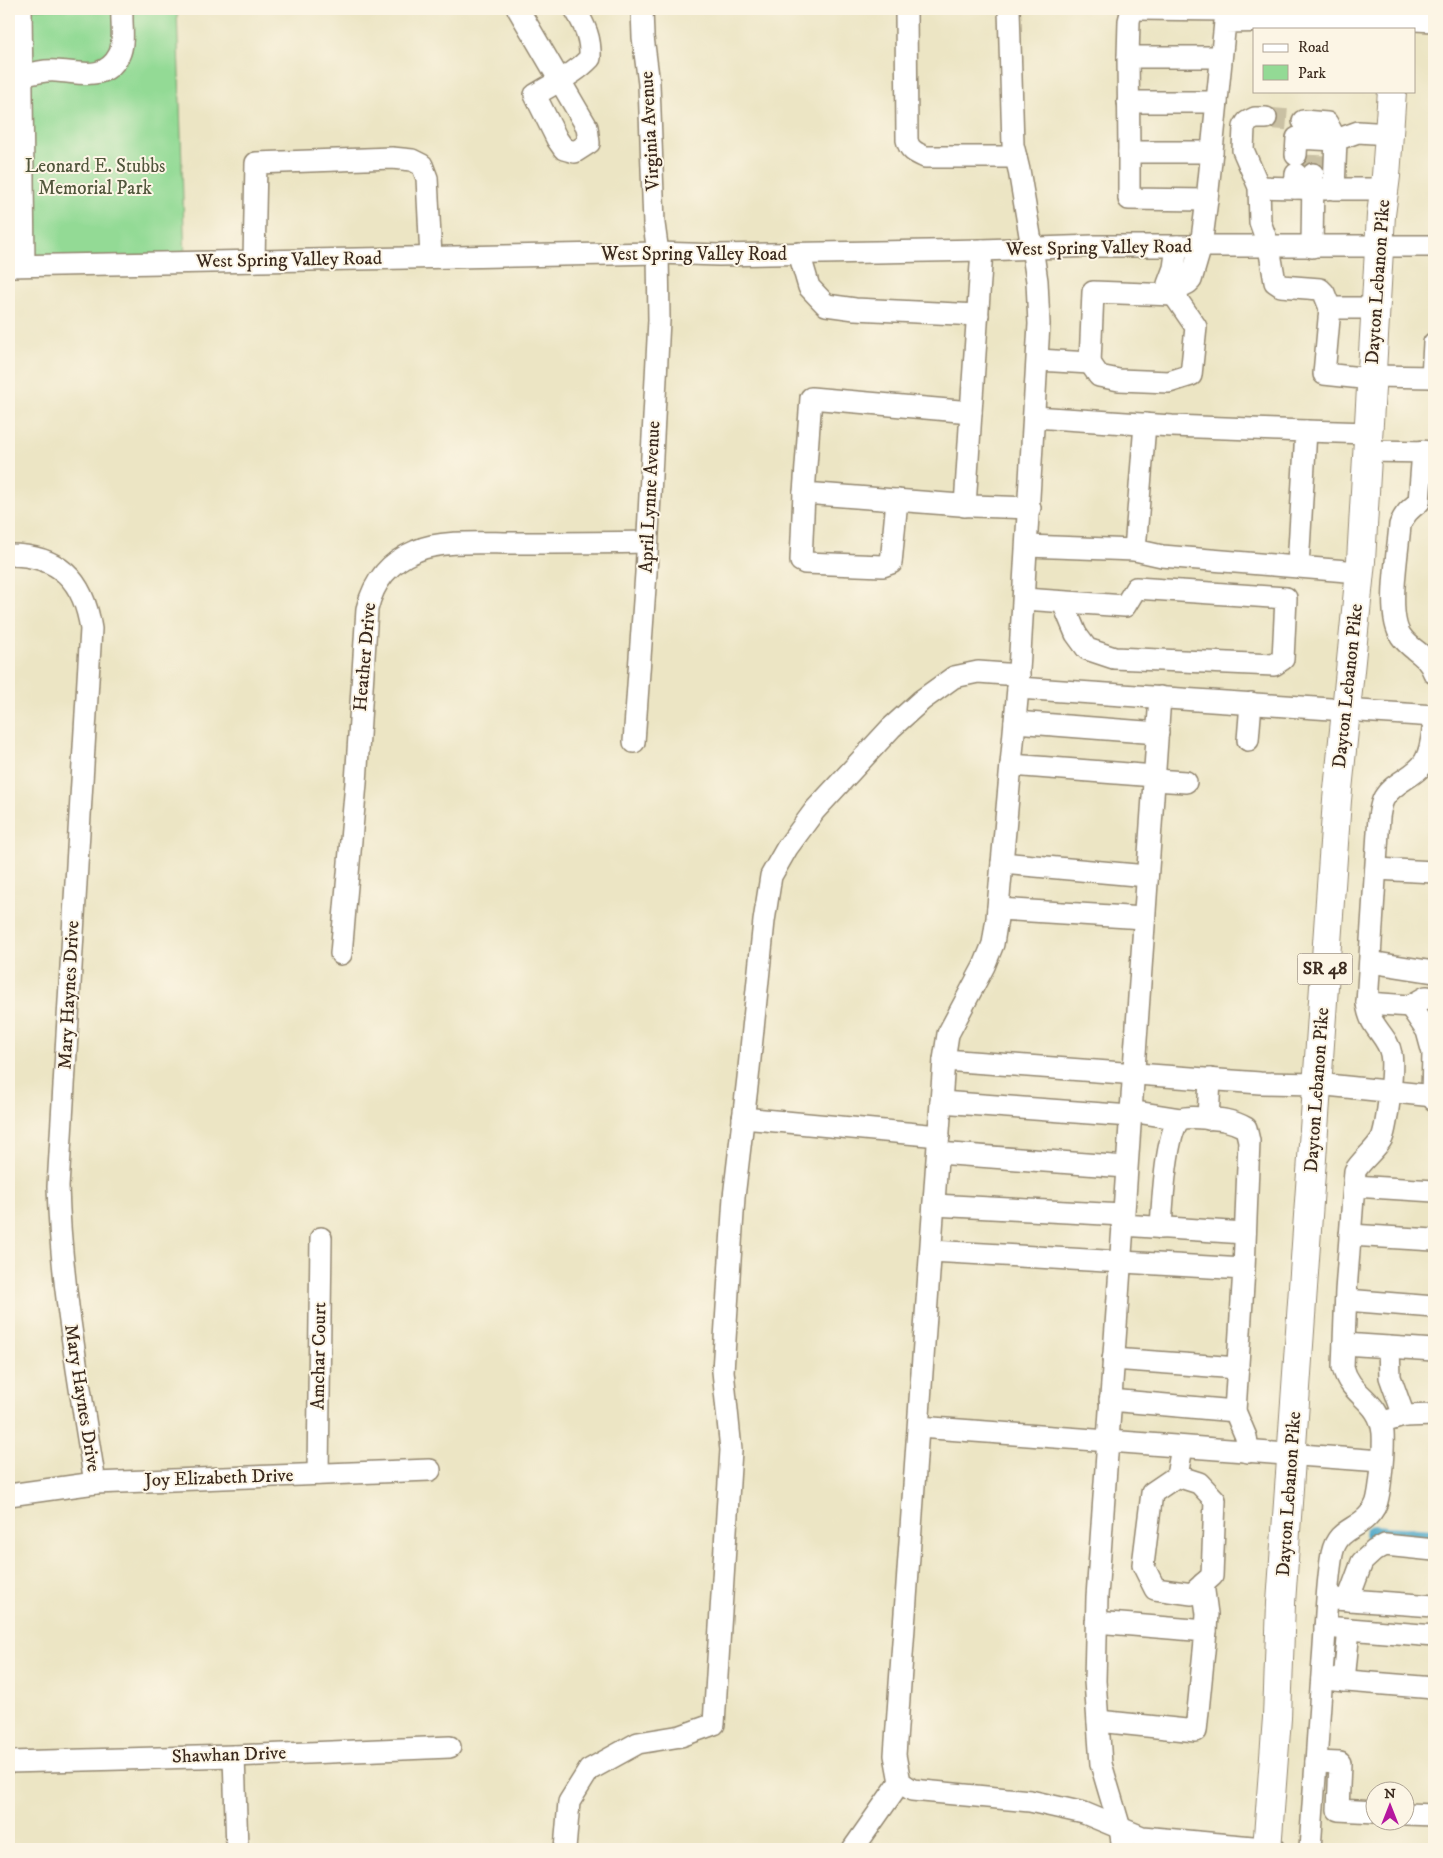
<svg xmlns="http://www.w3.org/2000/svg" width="1443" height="1858" font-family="'IM FELL DW Pica',serif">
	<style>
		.green { fill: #93da95; stroke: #67825a }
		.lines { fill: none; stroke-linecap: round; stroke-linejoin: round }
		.canal { stroke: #4ba7c9; stroke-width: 18 }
		.minor-tunnel { stroke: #c9c0a3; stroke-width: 21; stroke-dasharray: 21 11; stroke-linecap: butt }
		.minor-casing { stroke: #948871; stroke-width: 24 }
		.major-casing { stroke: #948871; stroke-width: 30 }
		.minor { stroke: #fff; stroke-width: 21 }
		.major { stroke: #fff; stroke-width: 28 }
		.labels { text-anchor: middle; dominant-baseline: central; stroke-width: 4; stroke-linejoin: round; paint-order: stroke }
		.shield { fill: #fcf5e5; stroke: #75675a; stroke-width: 1 }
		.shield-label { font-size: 18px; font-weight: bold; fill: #3b2a1e }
		.street-label { font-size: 19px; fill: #3b2a1e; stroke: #fcf5e5 }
		.park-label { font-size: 19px; fill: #51563c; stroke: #fcf5e5 }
	</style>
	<rect width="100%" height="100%" fill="#fcf5e5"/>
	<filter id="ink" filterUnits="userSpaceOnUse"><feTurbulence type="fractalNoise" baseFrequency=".02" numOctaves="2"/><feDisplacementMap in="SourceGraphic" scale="10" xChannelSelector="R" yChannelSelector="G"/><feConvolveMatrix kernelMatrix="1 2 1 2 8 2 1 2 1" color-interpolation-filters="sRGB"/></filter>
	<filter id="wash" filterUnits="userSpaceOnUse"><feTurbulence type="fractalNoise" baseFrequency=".0096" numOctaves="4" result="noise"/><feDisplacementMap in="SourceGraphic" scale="20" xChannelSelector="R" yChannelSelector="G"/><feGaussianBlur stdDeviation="1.12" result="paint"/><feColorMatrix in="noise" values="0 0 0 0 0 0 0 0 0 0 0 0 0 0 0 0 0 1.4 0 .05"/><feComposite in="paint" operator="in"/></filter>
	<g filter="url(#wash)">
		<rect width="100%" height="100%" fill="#ece5c4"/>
		<polygon class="green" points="9,9 177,9 185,262 9,266"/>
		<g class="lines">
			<polyline class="canal" points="1373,1534 1434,1538"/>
		</g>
	</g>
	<g filter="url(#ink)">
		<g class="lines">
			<g class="minor-tunnel">
				<polyline points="1266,118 1303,121"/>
				<polyline points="1313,174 1314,155"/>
			</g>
			<g class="minor-casing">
				<g id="minor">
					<polyline points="21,9 24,265"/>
					<path d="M518,9L587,127L589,143L575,152L564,149L557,139L535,95C554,83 575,74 590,58C591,38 585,26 575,9"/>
					<path d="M906,9L907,140C909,150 916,153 925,157H1016"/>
					<polyline points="1009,9 1013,145 1019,170 1032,247 1037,281 1039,324 1018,688 997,918 993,944 984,966 948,1034 944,1060 895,1755 900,1782 912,1790 1030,1801 1084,1813 1142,1837 1275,1849"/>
					<polyline points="1136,9 1228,10"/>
					<polyline points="1128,57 1129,21 1132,9"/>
					<path d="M22,76C33,73 44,70 56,71C79,72 105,82 119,55C125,43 121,22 122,9"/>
					<polyline points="1128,102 1217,102"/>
					<polyline points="1266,118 1255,118 1247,122 1244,127 1243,150 1259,187 1260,222 1269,247 1275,282 1281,286 1320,289 1324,293 1330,308 1376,308"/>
					<polyline points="1129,152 1129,199 1207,200"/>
					<polyline points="1212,152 1129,152 1128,57 1221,57"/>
					<polyline points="1296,155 1297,138 1336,140 1327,123 1303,121"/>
					<polyline points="1296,174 1295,188 1326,189"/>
					<polyline points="1259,187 1295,188"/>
					<polyline points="1384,189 1334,189 1336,140 1358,132 1389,134"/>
					<polyline points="1312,247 1313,174"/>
					<polyline points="982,250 971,412 811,398 804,493 973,506 1030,508"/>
					<polyline points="799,253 809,287 826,305 855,309 978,315"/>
					<polyline points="254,261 256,163 392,158 412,160 422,165 427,178 431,257"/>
					<polyline points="9,266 658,253 719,255 982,250 1094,246 1434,246"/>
					<polyline points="1176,289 1168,284 1174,268 1177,246"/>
					<polyline points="1330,308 1324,374 1371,379"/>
					<polyline points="1038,360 1090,363 1093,292 1174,295 1176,289 1188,283 1191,280 1201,246 1207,200 1225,22 1396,19 1434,21"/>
					<polyline points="1090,363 1099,376 1119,380 1169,382 1191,375 1196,327 1174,295"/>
					<polyline points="1372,376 1434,377"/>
					<polyline points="1432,377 1434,343"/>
					<polyline points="1034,417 1172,426 1306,431 1298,566"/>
					<polyline points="1306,431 1368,433"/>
					<polyline points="1366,451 1434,452"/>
					<polyline points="804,493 801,561 805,563 883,566 891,563 897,500"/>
					<path d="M1419,502C1410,509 1404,514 1400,525C1398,553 1386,615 1401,636C1412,652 1426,652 1434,673"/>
					<polyline points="1419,502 1423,451"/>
					<polyline points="965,506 971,412"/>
					<polyline points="1027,546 1135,550 1145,424"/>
					<polyline points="1135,550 1162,556 1359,572"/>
					<path d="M9,555C60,555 84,581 91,629L58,1187C61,1287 80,1385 95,1483"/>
					<polyline points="1024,599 1125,606 1136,588 1286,598 1283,659 1274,665 1114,658 1087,649 1076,634 1063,603"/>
					<polyline points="1018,688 1434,716"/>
					<polyline points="1015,722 1158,733"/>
					<polyline points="1248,740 1251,703"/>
					<polyline points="634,742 646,573 659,320 658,253 654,224 649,84 643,37 642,9"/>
					<polyline points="1011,765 1155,776"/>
					<polyline points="1154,780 1186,782"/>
					<polyline points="1002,863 1147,876"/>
					<polyline points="1376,869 1434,872"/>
					<polyline points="998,909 1144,918"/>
					<path d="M341,954L356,783L367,609C374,581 389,562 416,551C440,540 484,543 510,543C556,543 601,543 647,542"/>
					<polyline points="1370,962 1434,972"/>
					<polyline points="1367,1003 1410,1006 1426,997 1434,998"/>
					<polyline points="1410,1006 1427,1031 1433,1053 1432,1096 1434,1100"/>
					<polyline points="944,1060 1260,1083 1317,1084 1434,1096"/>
					<polyline points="941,1102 1130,1116"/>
					<polyline points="1130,1111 1181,1119"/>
					<polyline points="743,1118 939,1136"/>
					<polyline points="1208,1119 1210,1079"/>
					<polyline points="938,1153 1126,1167"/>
					<polyline points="1354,1186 1434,1191"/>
					<polyline points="934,1205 1123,1215"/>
					<polyline points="1122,1225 1245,1233"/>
					<path d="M1161,1228C1162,1210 1166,1126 1181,1119C1188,1116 1198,1118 1205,1118C1220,1119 1232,1120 1246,1128L1249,1141L1244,1269"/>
					<polyline points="1350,1235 1434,1240"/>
					<polyline points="931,1251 1244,1269 1235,1411 1246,1437 1248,1452"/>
					<polyline points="1346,1300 1434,1307"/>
					<polyline points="1344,1344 1434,1350"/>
					<polyline points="1389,1347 1390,1377 1404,1416"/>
					<polyline points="1113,1359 1238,1368"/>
					<polyline points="1110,1400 1235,1411"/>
					<polyline points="1390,1420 1404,1416 1434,1415"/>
					<polyline points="919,1427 1381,1461"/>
					<polyline points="318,1474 321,1238"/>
					<polyline points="1177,1476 1199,1483 1215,1500 1212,1576 1192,1594 1155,1589 1143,1565 1152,1493 1177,1476 1182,1447"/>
					<polyline points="9,1495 95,1483 430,1470"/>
					<polyline points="1203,1584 1207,1614 1206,1631"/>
					<polyline points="1335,1599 1434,1606"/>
					<polyline points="1348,1600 1362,1562 1374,1551 1385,1545 1434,1550"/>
					<polyline points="1096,1622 1206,1631 1196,1731 1098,1721"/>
					<polyline points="1325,1627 1434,1636"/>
					<polyline points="1322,1679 1434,1688"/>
					<polyline points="1344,1681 1349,1629"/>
					<polyline points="234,1756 237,1849"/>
					<polyline points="9,1762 234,1756 450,1747"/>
					<polyline points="1316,1762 1340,1763 1338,1810 1376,1812"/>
					<polyline points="1406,1814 1434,1815"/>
					<polyline points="565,1849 569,1802 589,1770 638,1743 681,1736 714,1724 731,1450 723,1371 734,1197 748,1078 764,921 771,876 787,848 815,810 891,728 922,700 954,677 978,672 1019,675"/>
					<polyline points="853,1849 900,1782"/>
					<polyline points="1123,1849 1120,1828 1101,1764 1095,1681 1097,1597 1160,697"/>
					<path d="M1310,1849C1314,1786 1319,1723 1323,1660C1326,1624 1326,1589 1332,1554C1337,1530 1353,1531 1367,1517C1372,1512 1377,1504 1378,1497C1381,1483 1384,1448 1383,1433C1380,1399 1350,1397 1343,1367L1346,1291L1355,1171C1362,1159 1375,1151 1382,1138C1387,1126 1394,1067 1391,1054C1389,1042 1381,1035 1374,1024C1370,1018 1368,1010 1367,1003L1379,817C1380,811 1381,803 1384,798C1394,781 1416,777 1425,761C1432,749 1432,735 1434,722"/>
				</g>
			</g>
			<g class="major-casing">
				<g id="major">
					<polyline points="1396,29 1397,9"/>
					<polyline points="1267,1849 1277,1718 1281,1603 1337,800 1361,561 1381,215 1386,176 1392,91"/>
				</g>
			</g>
			<use href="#minor" class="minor"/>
			<use href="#major" class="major"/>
		</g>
	</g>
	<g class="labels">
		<rect class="shield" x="1297.5" y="953.5" width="55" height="31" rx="4"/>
		<g class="shield-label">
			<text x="1325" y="969">SR 48</text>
		</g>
		<g class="street-label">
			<text transform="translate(650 131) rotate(-93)">Virginia Avenue</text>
			<text transform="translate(1099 248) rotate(-1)">West Spring Valley Road</text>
			<text x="694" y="254">West Spring Valley Road</text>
			<text transform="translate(289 260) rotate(-1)">West Spring Valley Road</text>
			<text transform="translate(1378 282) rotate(-86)">Dayton Lebanon Pike</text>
			<text transform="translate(650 497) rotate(-87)">April Lynne Avenue</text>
			<text transform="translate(365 657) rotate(-85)">Heather Drive</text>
			<text transform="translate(1348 686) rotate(-84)">Dayton Lebanon Pike</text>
			<text transform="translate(69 995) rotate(-87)">Mary Haynes Drive</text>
			<text transform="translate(1317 1090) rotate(-86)">Dayton Lebanon Pike</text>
			<text transform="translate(319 1356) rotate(-89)">Amchar Court</text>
			<text transform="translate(82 1398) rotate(81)">Mary Haynes Drive</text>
			<text transform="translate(219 1478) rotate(-2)">Joy Elizabeth Drive</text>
			<text transform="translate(1289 1494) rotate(-86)">Dayton Lebanon Pike</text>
			<text transform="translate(229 1755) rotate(-2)">Shawhan Drive</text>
		</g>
		<g class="park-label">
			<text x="95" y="166">Leonard E. Stubbs<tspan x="95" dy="22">Memorial Park</tspan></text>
		</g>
	</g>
	<rect width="1443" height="1858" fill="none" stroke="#fcf5e5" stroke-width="30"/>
	<rect x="1253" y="28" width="162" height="65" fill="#fcf5e5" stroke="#afa495"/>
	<rect x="1263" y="44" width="25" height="8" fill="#ffffff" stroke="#afa495"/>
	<text x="1298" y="52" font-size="15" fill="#3b2a1e">Road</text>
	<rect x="1263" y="65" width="25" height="15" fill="#93da95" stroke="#afa495"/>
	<text x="1298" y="78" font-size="15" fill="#3b2a1e">Park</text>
	<g transform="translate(1390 1806)"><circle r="24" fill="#fcf5e5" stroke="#afa495"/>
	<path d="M0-4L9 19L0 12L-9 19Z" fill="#b5179e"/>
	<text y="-8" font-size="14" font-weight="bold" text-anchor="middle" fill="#3b2a1e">N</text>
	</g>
</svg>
